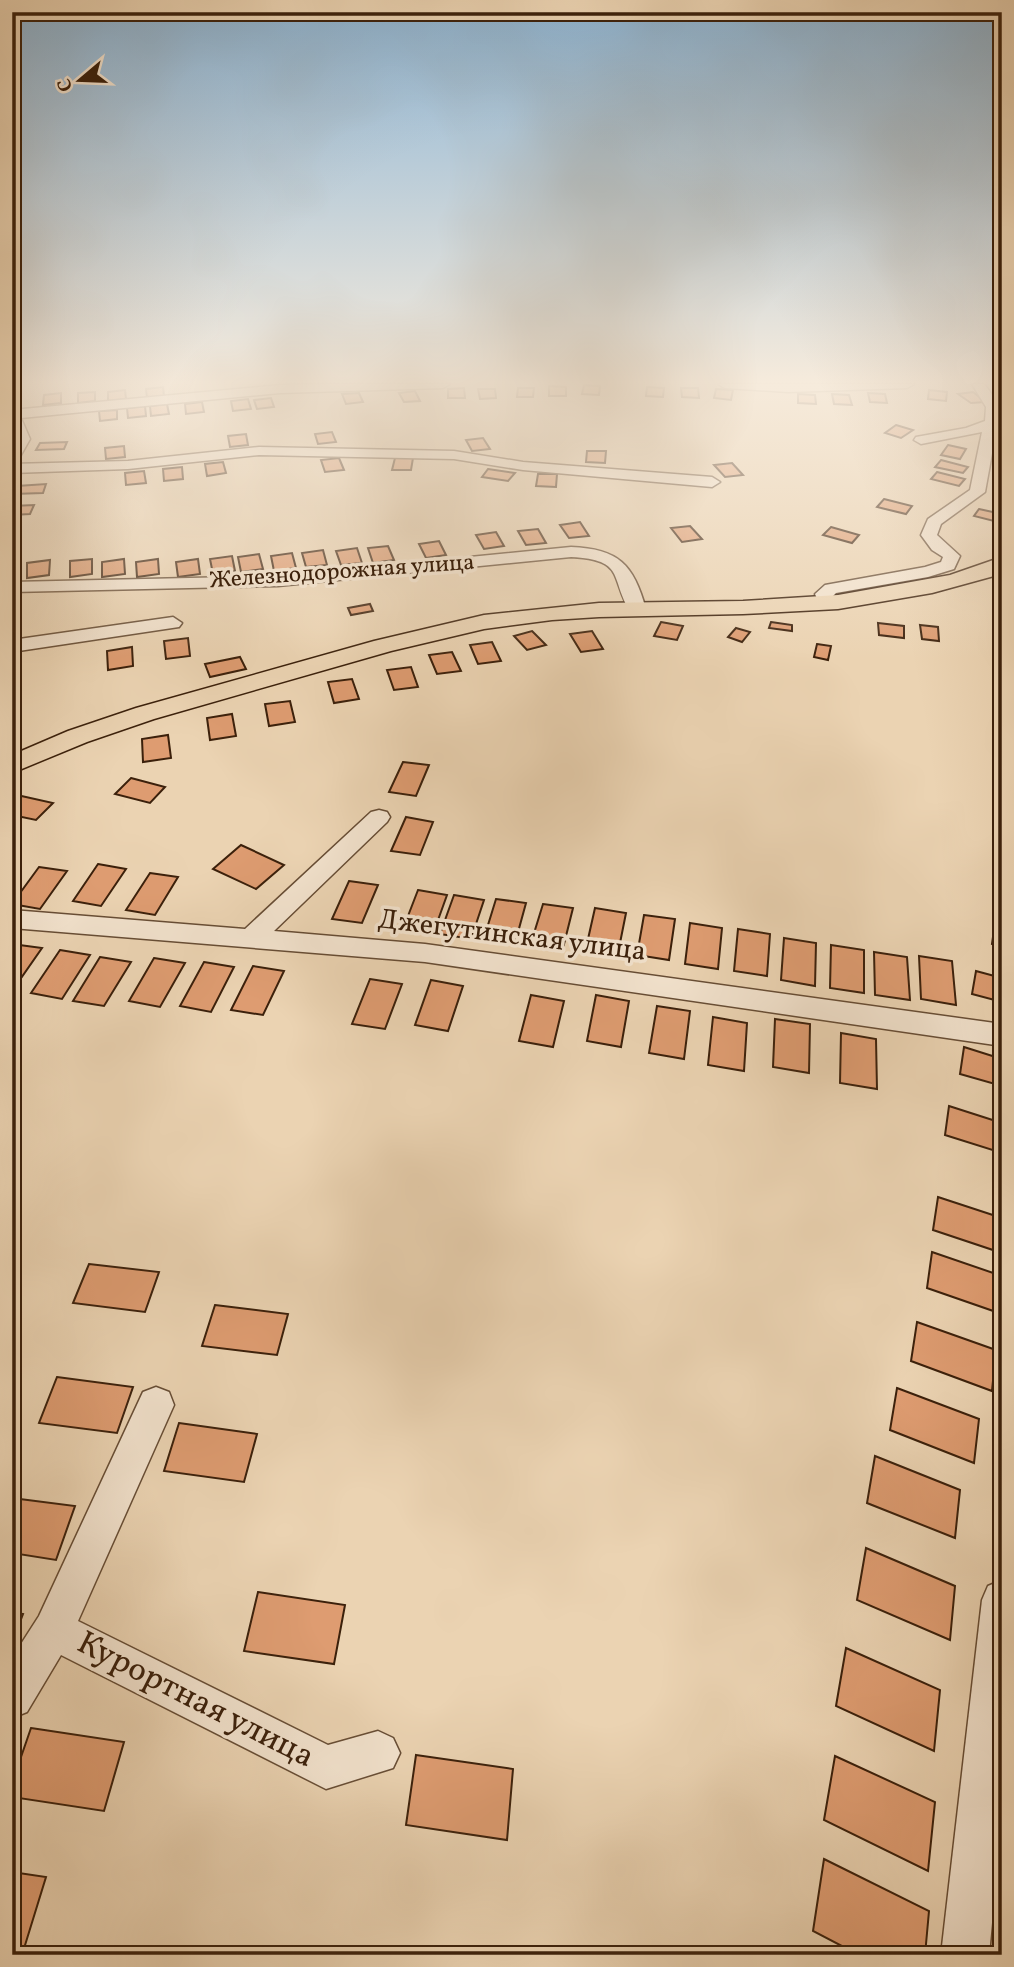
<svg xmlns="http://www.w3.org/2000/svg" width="1014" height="1967" font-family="Vollkorn,serif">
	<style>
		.building { fill: #de9c71; stroke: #3b200b; stroke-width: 2 }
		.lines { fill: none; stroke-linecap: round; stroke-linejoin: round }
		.minor-casing { stroke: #674d35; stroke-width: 3 }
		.major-casing { stroke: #3b200b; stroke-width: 3 }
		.minor { fill: #f2e2cd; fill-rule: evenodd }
		.major { fill: #ebd3b2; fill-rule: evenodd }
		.labels { text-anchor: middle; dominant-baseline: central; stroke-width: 7; stroke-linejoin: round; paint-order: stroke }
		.far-street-label { font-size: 23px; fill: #3b200b; stroke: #f2e2cd }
		.street-label { font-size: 28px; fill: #3b200b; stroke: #f2e2cd }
		.near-street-label { font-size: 33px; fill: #3b200b; stroke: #f2e2cd }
	</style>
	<rect width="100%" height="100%" fill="#ebd3b2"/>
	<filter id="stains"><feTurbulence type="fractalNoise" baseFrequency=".00286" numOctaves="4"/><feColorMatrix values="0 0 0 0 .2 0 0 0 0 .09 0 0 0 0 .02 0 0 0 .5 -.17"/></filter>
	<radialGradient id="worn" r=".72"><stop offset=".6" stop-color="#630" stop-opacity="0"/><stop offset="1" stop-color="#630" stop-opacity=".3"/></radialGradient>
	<g class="building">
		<polygon points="584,385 600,386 599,395 582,394"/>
		<polygon points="549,386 566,387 566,396 549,396"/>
		<polygon points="163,387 164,396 147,398 146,389"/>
		<polygon points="647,387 664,388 663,397 646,396"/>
		<polygon points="464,388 465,398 448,398 448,389"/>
		<polygon points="518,388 534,388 533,397 517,397"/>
		<polygon points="681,388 698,388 699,398 682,397"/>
		<polygon points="478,389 495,389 496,398 480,399"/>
		<polygon points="716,389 733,390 731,400 714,398"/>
		<polygon points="125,390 126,399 108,401 108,392"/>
		<polygon points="929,390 947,392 946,401 928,399"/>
		<polygon points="415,391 420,401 404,402 399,393"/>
		<polygon points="95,392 95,401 78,403 78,393"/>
		<polygon points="973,392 986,402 971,403 958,394"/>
		<polygon points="61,393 61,403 43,405 44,395"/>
		<polygon points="359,393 363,402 346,404 342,394"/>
		<polygon points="868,393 885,394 887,403 870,402"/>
		<polygon points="798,394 815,395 816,404 798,403"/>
		<polygon points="832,394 849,395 852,405 834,404"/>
		<polygon points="271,398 274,407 257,409 254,400"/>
		<polygon points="248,399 251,409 233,411 231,401"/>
		<polygon points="202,402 204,412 186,414 185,404"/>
		<polygon points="167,404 169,414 151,416 150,406"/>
		<polygon points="145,406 146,416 128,418 127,408"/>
		<polygon points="117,410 117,419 100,421 99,411"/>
		<polygon points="896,425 913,430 901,438 885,433"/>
		<polygon points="332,432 336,442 318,444 315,434"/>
		<polygon points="246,434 248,445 230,447 228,436"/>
		<polygon points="483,438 490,449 472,451 466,440"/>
		<polygon points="67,442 64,449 36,450 40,443"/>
		<polygon points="948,445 966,449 960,459 941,455"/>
		<polygon points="124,446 125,457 106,459 105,448"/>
		<polygon points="587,451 606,451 605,463 586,462"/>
		<polygon points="339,458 344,470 325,472 321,460"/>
		<polygon points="395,458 413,458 411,470 392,470"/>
		<polygon points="941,460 968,467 963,473 935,467"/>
		<polygon points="223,462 226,473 207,476 205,464"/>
		<polygon points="732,463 743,475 725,477 714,465"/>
		<polygon points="182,467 183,479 164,481 163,469"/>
		<polygon points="488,469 515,473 508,481 482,477"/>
		<polygon points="144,471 146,483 126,485 125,473"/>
		<polygon points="937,472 965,479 959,486 931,479"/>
		<polygon points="538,474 557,474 556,487 536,486"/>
		<polygon points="46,484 43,493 13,494 17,486"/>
		<polygon points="884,499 912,506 906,514 877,507"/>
		<polygon points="34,505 30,514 12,515 12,506"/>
		<polygon points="979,509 1002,514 1002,523 974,516"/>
		<polygon points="580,522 589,536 569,538 560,525"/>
		<polygon points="690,526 702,539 682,542 671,528"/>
		<polygon points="831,527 859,535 852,543 823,535"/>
		<polygon points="538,529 546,543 526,545 518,531"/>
		<polygon points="496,532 504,546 484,549 476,535"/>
		<polygon points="439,541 446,555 426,558 419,544"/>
		<polygon points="388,546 394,560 373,563 368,548"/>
		<polygon points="357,548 362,563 341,565 336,551"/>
		<polygon points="323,550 327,565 306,567 302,553"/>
		<polygon points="292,553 296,568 274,571 271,556"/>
		<polygon points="259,554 263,569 241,572 238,557"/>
		<polygon points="232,556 235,571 213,574 210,559"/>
		<polygon points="92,559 92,574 70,577 70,561"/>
		<polygon points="124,559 125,574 102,577 102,562"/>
		<polygon points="158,559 159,574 137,577 136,562"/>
		<polygon points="198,559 200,574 178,577 176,562"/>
		<polygon points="50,560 49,575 27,578 27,563"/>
		<polygon points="370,604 373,611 351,615 348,608"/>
		<polygon points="661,622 683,626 677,640 654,636"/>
		<polygon points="771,622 792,625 792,631 769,628"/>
		<polygon points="878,623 904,626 904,638 879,635"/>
		<polygon points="920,625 938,627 939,641 922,639"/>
		<polygon points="736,628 750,632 742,642 728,637"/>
		<polygon points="532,631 546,645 527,650 514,636"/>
		<polygon points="592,631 603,649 581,652 570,634"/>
		<polygon points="188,638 190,656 166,659 164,641"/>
		<polygon points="492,642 501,661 478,664 470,645"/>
		<polygon points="817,644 831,646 828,660 814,657"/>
		<polygon points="132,647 133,666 108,670 107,651"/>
		<polygon points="452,652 461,671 437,674 429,655"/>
		<polygon points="240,657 246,669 210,677 205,664"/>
		<polygon points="411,667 418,687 394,690 387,670"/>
		<polygon points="352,679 359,699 334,703 328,682"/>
		<polygon points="290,701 295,722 269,726 265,704"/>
		<polygon points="232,714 236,736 210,740 207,718"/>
		<polygon points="168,735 171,758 143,762 142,739"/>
		<polygon points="403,762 429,765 416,796 389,792"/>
		<polygon points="131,778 165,787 150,803 115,794"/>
		<polygon points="17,795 53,803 36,820 12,815 12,800"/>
		<polygon points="406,817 433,822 420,855 391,851"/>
		<polygon points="241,845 284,865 256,889 213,869"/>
		<polygon points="98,864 126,869 101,906 73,901"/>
		<polygon points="39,867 67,871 40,909 12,904"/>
		<polygon points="150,873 178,877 155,915 126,910"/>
		<polygon points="349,881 378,885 362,923 332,919"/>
		<polygon points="418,890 447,895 433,934 403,929"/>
		<polygon points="454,895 484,900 471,939 440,934"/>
		<polygon points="496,899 526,903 515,943 484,938"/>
		<polygon points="543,904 573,908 563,948 531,943"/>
		<polygon points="595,908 626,913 618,953 586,948"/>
		<polygon points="644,915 675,919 669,960 637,955"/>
		<polygon points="690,923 722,928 718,969 685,964"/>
		<polygon points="995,923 1002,924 1002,946 992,944"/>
		<polygon points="738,929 770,934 767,976 734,971"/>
		<polygon points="784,938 816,943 815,986 781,980"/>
		<polygon points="12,944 42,948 12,991"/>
		<polygon points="831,945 864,950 864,993 830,988"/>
		<polygon points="60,950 90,955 62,999 31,993"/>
		<polygon points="874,952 907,957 910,1000 875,995"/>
		<polygon points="919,956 952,961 956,1005 921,999"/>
		<polygon points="100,957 131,962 104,1006 73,1001"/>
		<polygon points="154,958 185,963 160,1007 129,1001"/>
		<polygon points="204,962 234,967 211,1012 180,1006"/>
		<polygon points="253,966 284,971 263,1015 231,1010"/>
		<polygon points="976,971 1002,978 1002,1002 972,994"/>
		<polygon points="370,979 402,984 385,1029 352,1024"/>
		<polygon points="431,980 463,986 448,1031 415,1025"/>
		<polygon points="531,995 564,1001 553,1047 519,1041"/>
		<polygon points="596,995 629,1001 621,1047 587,1041"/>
		<polygon points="657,1006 690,1011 684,1059 649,1053"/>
		<polygon points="713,1017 747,1023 744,1071 708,1065"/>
		<polygon points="775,1019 810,1024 809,1073 773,1067"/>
		<polygon points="841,1033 876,1039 877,1089 840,1083"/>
		<polygon points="964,1047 1002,1059 1002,1086 960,1074"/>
		<polygon points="949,1106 1002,1123 1002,1153 945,1135"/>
		<polygon points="938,1197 1002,1218 1002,1253 933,1230"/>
		<polygon points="932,1252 1002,1276 1002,1314 927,1288"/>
		<polygon points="89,1264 159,1272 145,1312 73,1303"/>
		<polygon points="215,1305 288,1314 277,1355 202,1346"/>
		<polygon points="917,1322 996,1350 992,1391 911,1361"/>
		<polygon points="57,1377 133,1387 117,1433 39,1423"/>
		<polygon points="897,1388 979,1419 974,1463 890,1430"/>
		<polygon points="179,1423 257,1434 244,1482 164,1471"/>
		<polygon points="875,1456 960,1490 955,1538 867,1503"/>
		<polygon points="12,1498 75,1506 56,1560 12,1553"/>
		<polygon points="866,1548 955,1586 950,1640 857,1600"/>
		<polygon points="258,1592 345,1605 334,1664 244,1651"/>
		<polygon points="12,1612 23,1614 12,1643"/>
		<polygon points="846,1648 940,1690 934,1751 836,1706"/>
		<polygon points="31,1728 124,1742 104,1811 12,1797 12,1783"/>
		<polygon points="416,1755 513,1769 507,1840 406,1825"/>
		<polygon points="835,1756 935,1802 928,1871 824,1820"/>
		<polygon points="824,1859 929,1911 925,1955 859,1955 813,1931"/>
		<polygon points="12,1872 46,1877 22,1955 12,1954"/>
	</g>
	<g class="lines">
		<g class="minor-casing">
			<g id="minor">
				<polygon points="328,384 450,384 443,388 280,393 21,418 30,439 17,462 12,463 12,445 16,439 12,431 12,410 280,385"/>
				<polygon points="718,384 914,384 907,388 788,392 725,388"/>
				<path d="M972,384H984C998,401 1002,412 996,431L985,492L941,524L937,535L960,556L954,569L928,577L836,593L833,596L836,604L833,608H821L815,594L825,585L925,567L941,562L943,557L932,550L921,535L928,519L970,490L982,432L921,444L914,440L916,437L966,428L985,421L986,407Z"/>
				<polygon points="259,447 454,451 523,462 712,477 720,482 712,487 523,470 454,459 259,455 128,469 12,473 12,464 128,461"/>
				<path d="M571,547C619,549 633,564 646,609L643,613H631C609,578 627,560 571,557L278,586L12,592V582L278,576Z"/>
				<polygon points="173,617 182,623 179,627 12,652 12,640"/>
				<polygon points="379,810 387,812 390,817 387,822 274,931 425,944 1002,1024 1002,1046 425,962 12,928 12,910 245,929 371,812"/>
				<polygon points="156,1387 169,1392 174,1405 78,1621 328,1745 378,1731 393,1738 400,1753 393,1768 326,1789 61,1655 27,1712 12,1718 12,1658 39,1616 143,1392"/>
				<polygon points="1002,1580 1002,1816 989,1955 941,1955 982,1600 988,1586"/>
			</g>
		</g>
		<g class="major-casing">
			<polygon id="major" points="1002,557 1002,572 994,576 932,593 838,609 743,614 599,617 552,620 484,629 391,651 154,719 87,742 12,773 12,755 68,731 136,708 374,641 484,615 599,603 743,601 838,595 950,575"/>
		</g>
		<use href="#minor" class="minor"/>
		<use href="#major" class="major"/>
	</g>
	<linearGradient id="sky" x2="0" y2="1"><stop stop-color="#8bb4d5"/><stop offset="0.58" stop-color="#f6ebdc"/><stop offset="1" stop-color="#f6ebdc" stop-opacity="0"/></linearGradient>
	<rect width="1014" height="659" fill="url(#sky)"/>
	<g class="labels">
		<g class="far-street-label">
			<text transform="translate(342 572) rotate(-4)">Железнодорожная улица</text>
		</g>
		<g class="street-label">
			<text transform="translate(512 936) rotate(7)">Джегутинская улица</text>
		</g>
		<g class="near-street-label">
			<text transform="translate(195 1701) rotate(27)">Курортная улица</text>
		</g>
	</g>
	<rect width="1014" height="1967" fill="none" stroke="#ebd3b2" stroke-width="42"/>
	<rect x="14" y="14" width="986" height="1939" fill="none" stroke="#3b200b" stroke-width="3.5"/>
	<rect x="21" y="21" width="972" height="1925" fill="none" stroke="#3b200b" stroke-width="2"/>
	<g transform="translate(80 80) rotate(251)" stroke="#f2e2cd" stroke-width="5" paint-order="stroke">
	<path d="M0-5L12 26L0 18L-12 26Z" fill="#3b200b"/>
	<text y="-10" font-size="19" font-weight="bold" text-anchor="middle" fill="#3b200b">С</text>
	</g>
	<rect width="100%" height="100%" filter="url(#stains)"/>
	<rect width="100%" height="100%" fill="url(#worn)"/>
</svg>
